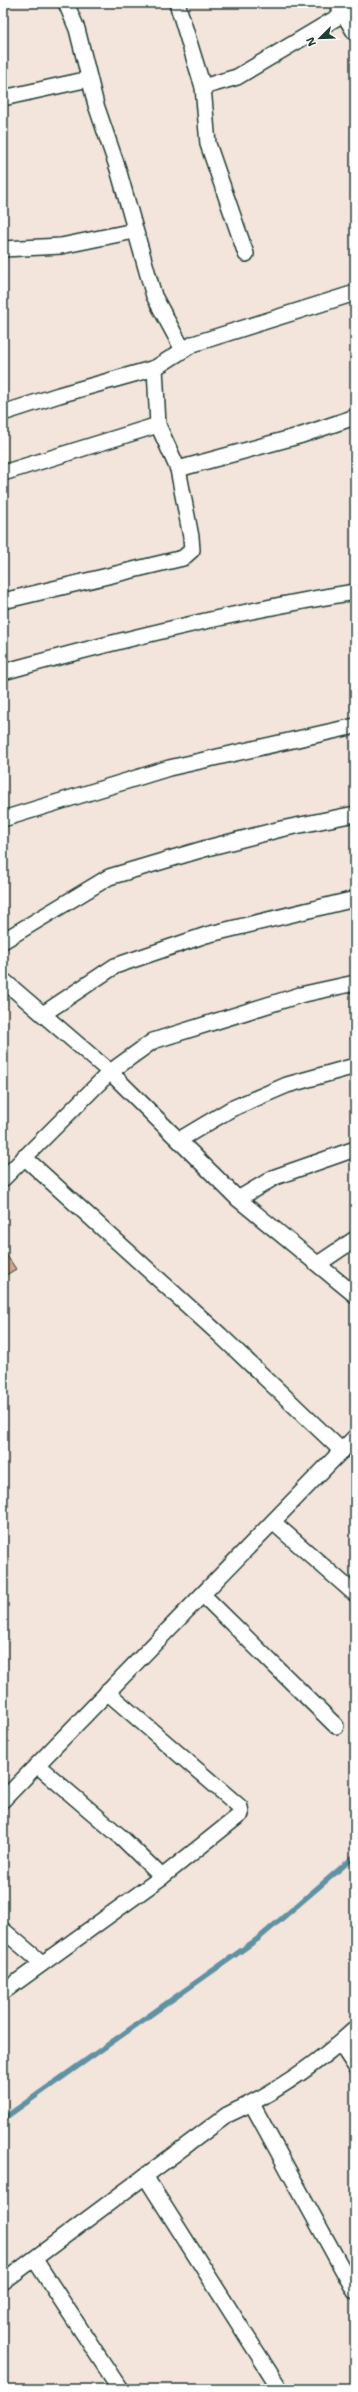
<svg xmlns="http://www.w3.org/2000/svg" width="358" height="2392" font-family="'Shantell Sans',sans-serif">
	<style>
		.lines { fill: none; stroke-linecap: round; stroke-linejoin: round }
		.stream { stroke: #5f92a2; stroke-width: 5.5 }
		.building { fill: #d7a48b; stroke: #1f3d34 }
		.street-casing { stroke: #1f3d34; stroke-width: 18 }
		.street { stroke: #fff; stroke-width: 15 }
	</style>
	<rect width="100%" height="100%" fill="#f3e4dc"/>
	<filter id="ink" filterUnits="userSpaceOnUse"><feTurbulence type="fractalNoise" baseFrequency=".025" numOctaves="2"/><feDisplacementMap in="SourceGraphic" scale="8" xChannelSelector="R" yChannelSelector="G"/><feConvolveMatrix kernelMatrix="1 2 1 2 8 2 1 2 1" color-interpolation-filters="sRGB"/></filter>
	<g filter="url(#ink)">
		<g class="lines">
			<polyline class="stream" points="3,2119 259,1938 355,1856"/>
		</g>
		<polygon class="building" points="3,1250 16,1269 3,1277"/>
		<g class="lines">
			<g class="street-casing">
				<g id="street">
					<polyline points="66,3 77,29 96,105 118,169 154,296 183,350"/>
					<polyline points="177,3 203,87 208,144 246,254"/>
					<polyline points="337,3 355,33"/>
					<polyline points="203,87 237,77 343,14 355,10"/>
					<polyline points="3,98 89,79"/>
					<polyline points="3,249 61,246 134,231"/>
					<polyline points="3,413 59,395 155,368"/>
					<polyline points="178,469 302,435 355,417"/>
					<polyline points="3,473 158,425"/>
					<polyline points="3,601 183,558 192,550 191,537 178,469 158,425 155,368 193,344 355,293"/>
					<path d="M3,672C119,640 236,611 355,592"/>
					<polyline points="3,819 169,768 355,726"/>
					<polyline points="3,941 109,877 207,848 281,829 355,814"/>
					<polyline points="3,980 110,1072 238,1199 355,1295"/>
					<polyline points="43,1014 115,966 206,935 355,899"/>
					<polyline points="179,1140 231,1109 287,1085 355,1066"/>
					<polyline points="24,1157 220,1335 342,1451"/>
					<polyline points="3,1179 110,1072 153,1041 300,995 355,983"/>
					<polyline points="238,1199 275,1177 355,1149"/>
					<polyline points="318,1264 355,1239"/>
					<polyline points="273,1522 355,1594"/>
					<polyline points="203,1595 336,1726"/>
					<polyline points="37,1765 121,1837 162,1877"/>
					<polyline points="3,1800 355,1437"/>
					<polyline points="3,1930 42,1963"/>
					<polyline points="3,1992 162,1877 241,1814 240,1807 107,1692"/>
					<polyline points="340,2043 355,2066"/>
					<polyline points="252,2104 355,2292"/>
					<polyline points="145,2176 280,2389"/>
					<polyline points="35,2260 120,2389"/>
					<path d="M3,2282L227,2115C273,2094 318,2063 355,2029"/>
				</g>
			</g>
			<use href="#street" class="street"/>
		</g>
	</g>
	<rect width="358" height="2392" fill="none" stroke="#fff" stroke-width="16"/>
	<rect x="8" y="8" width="342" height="2376" fill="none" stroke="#1f3d34" stroke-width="1.5" filter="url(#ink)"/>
	<g transform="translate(320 38) rotate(247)" stroke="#ffffff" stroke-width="3" paint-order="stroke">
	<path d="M0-3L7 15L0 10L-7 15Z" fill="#1f3d34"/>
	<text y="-6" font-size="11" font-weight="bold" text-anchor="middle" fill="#1f3d34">N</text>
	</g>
</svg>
